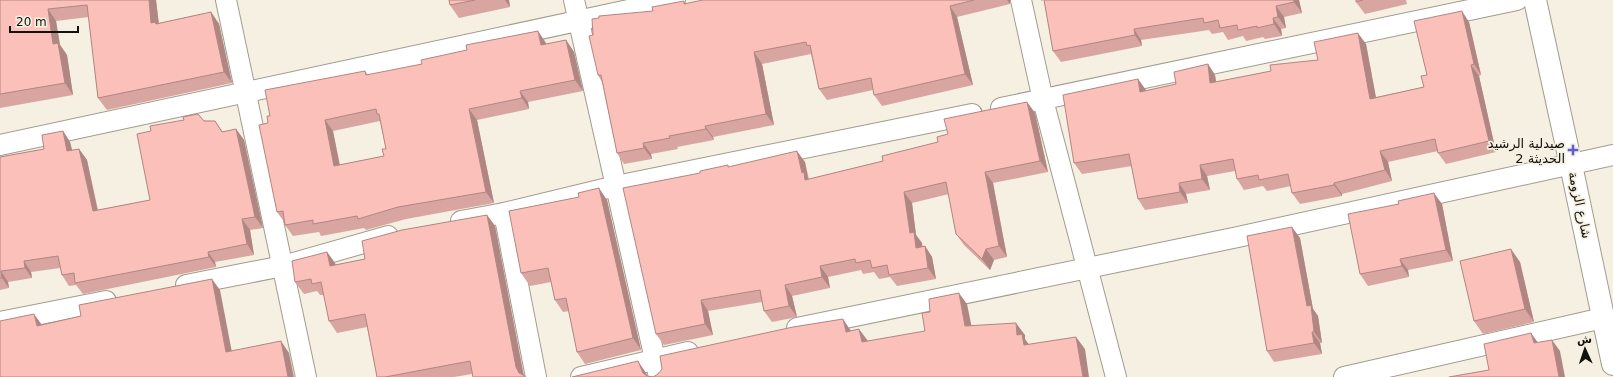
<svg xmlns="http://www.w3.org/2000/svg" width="1613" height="377" font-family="'DejaVu Sans',Vazirmatn,sans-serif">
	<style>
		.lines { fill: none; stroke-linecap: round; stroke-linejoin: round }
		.minor-casing { stroke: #a19c8e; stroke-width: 22 }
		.tertiary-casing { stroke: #a19c8e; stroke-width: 24 }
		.minor { stroke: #fff; stroke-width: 20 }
		.tertiary { stroke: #fff; stroke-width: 22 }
		.wall { fill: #d9a5a1; fill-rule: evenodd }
		.shaded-wall { fill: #b08683 }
		.building { fill: #fcc0bb; stroke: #b08683; fill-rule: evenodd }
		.poi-dot { fill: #615cd4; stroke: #f5f0e1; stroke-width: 1.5 }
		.labels { text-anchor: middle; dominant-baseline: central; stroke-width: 3.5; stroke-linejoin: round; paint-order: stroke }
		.poi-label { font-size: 13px; fill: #13110c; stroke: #f5f0e1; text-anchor: end }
		.street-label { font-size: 13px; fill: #13110c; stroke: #f5f0e1 }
	</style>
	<rect width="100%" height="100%" fill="#f5f0e1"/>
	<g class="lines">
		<g class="minor-casing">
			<g id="minor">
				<polyline points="226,0 306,377"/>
				<polyline points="574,0 659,377"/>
				<polyline points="1021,0 1043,100 1116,377"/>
				<polyline points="1001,108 1517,0"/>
				<polyline points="0,145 675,0"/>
				<polyline points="504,213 536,377"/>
				<polyline points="461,221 504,213 616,186 972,114"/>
				<polyline points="186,285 283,266 388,236"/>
				<polyline points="0,322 106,301"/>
				<polyline points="797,328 1238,237 1613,155"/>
				<polyline points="581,377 688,352"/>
				<polyline points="1344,377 1603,318"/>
			</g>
		</g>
		<g class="tertiary-casing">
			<polyline id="tertiary" points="1535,0 1571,165 1613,364"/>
		</g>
		<use href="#minor" class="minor"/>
		<use href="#tertiary" class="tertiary"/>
	</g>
	<g class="wall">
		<polygon points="0,0 156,0 159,23 211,12 219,24 232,83 107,110 98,98 89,17 56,21 60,45 67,55 73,95 0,108"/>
		<polygon points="449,0 509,0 510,7 459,18 450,5"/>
		<polygon points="703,0 1010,0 1010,4 957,17 973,85 882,106 874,95 873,90 827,100 819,89 811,54 762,64 774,125 713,137 714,140 677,147 678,149 651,154 652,159 624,164 617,153 602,82 598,75 593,35 684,1 686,4"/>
		<polygon points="1041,0 1299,0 1302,13 1284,17 1286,28 1281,29 1282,36 1265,39 1263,37 1246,41 1243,36 1228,40 1223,32 1212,34 1209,30 1141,40 1142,46 1061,62 1053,51 1044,0 1041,1"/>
		<polygon points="1356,0 1406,0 1407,4 1365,14 1356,2"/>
		<polygon points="1469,22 1481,75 1479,76 1496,152 1446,164 1438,153 1438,151 1388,162 1392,181 1342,194 1342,196 1300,204 1292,193 1291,186 1267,191 1263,186 1244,190 1237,179 1235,171 1207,176 1210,190 1186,194 1188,203 1145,210 1138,199 1132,166 1082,174 1074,163 1138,79 1146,91 1176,84 1208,64 1215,75 1216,82 1271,71 1318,60 1366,44 1376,97 1424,87 1427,75"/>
		<path d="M566,40L574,52L583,91L528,102L529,109L477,120L494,203L406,219L366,230L364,228L321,236L319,232L293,236L285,225V223L277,212L268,123L270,116L365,71L368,75L546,43V44ZM380,121L386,149L384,156L340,165L333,131Z"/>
		<polygon points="1027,102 1035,113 1048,172 993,183 1007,257 994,260 990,270 964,245 956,234 949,194 912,203 916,235 922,243 922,247 925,246 932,257 936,279 897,286 890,277 879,279 874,272 863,274 861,270 828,277 830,288 792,296 797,317 772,322 764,311 762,302 708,311 713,335 664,345 656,334 700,173 729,167 805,162 809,179 883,161 938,142 948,134"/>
		<polygon points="184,120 215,121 223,132 236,129 244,140 263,228 250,230 254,255 215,262 216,267 83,294 76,285 69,286 62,275 60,268 31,272 32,278 8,282 9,288 0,290 0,157 44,149 63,131 70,142 72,150 79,149 87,160 98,210 150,200 151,131"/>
		<polygon points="607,200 641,350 585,364 577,352 569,311 563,312 555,300 551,282 530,286 521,273"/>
		<polygon points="1399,204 1442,204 1453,261 1408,270 1409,277 1368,286 1360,274"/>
		<polygon points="487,215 495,226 524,376 525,377 473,377 472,374 454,377 377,377 367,327 337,333 329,321 324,295 320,295 317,291 304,294 295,282 327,252 335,263 336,265 365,259"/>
		<polygon points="1300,238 1313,309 1318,316 1322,343 1320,343 1322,354 1274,362 1267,351"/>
		<polygon points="1520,262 1534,322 1483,334 1474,321"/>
	</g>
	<g class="shaded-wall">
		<polygon points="149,0 156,0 159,27 151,23"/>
		<polygon points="505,0 509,0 510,7"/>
		<polygon points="1007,0 1010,0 1010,4"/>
		<polygon points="1294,0 1299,0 1302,13 1294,2"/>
		<polygon points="950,6 957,17 973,85 965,74"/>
		<polygon points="1276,6 1284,17 1286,28 1278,17"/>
		<polygon points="48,9 56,21 60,45 67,55 73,95 65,83 53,44"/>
		<polygon points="1462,11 1469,22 1481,75 1474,64"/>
		<polygon points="211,12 219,24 232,83 224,72"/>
		<polygon points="1273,18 1281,29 1282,36 1274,24"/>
		<polygon points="1134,29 1141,40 1142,46 1135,35"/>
		<polygon points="538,31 546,43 549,57 541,45"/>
		<polygon points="1358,33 1366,44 1378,109 1370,99"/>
		<polygon points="566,40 574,52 583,91 575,80"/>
		<polygon points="754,52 762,64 774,125 766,114"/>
		<polygon points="1208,64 1215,75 1218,94 1210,83"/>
		<polygon points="1471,65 1479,76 1496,152 1489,141"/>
		<polygon points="1138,79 1146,90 1147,103 1140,92"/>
		<polygon points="520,91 528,102 529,109 522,98"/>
		<polygon points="1027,102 1035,113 1048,172 1040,161"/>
		<polygon points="469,109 477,120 494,203 486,192"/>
		<polygon points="325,120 333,131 342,178 334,166"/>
		<polygon points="705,126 713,137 714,140 706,129"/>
		<polygon points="236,129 244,140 263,228 255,217"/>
		<polygon points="63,131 70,142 75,162 67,151"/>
		<polygon points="643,143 651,154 652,159 644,148"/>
		<polygon points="79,149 87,160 100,222 93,211"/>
		<polygon points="797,151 805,162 808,179 812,183 805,180 802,173"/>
		<polygon points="1380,151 1388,162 1392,181 1385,170"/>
		<polygon points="1200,165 1207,176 1210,190 1202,179"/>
		<polygon points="985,172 993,183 1007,257 999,246"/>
		<polygon points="1179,183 1186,194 1188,203 1180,192"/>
		<polygon points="1334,183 1342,194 1342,196 1334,185"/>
		<polygon points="599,188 607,200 641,350 633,338"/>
		<polygon points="904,192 912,203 916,235 922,243 924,259 916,248 910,233"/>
		<polygon points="1434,193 1442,204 1453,261 1446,250"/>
		<polygon points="487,215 495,226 524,377 519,373 516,367"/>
		<polygon points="242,219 250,230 254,255 247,244"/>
		<polygon points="1292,227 1300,238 1313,309 1318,316 1322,343 1314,332 1307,306"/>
		<polygon points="925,246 932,257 936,279 928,268"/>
		<polygon points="986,249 994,260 990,270 982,259"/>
		<polygon points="1511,249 1520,262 1534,322 1525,309"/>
		<polygon points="208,252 215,262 216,267 209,257"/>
		<polygon points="327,252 335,263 338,278 330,266"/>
		<polygon points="1400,259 1408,270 1409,277 1402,266"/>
		<polygon points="24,261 31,272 32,278 25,268"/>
		<polygon points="820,266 828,277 830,288 822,277"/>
		<polygon points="1,271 8,282 9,288 2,278"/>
		<polygon points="212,279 220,290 234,363 226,352"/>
		<polygon points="785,285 792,296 797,317 789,306"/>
		<polygon points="959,293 967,304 974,338 965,326"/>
		<polygon points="701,300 708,311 713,335 705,324"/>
		<polygon points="34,314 42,325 37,326"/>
		<polygon points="843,319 851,331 854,344 846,332"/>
		<polygon points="1016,323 1025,335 1025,339 1030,346 1032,357 1017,335"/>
		<polygon points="859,329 868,341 862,342"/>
		<polygon points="1312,332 1320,343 1322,354 1314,343"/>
		<polygon points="1531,333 1539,344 1534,343"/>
		<polygon points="1076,337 1085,349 1089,377 1083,377"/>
		<polygon points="1552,340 1560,351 1565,377 1559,377"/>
		<polygon points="281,341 289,353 294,377 288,377"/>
		<polygon points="638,361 646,373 648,377 643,373"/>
	</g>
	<g class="building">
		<polygon points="0,0 149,0 151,23 155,22 156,24 211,12 224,72 98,98 87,5 48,9 53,44 58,43 65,83 0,94"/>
		<polygon points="449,0 475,0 450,5"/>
		<polygon points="703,0 974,0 950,6 965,74 874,95 871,78 819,89 810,45 807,46 806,42 754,52 766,114 705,126 706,129 669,136 670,138 643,143 644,148 617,153 601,75 598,75 589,36 593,35 592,19 599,18 599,16 653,11 652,7 684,1 684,4"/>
		<polygon points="1044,0 1294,0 1294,2 1276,6 1278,17 1273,18 1274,24 1257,28 1257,26 1238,30 1237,25 1220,28 1218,20 1204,23 1203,18 1134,29 1135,35 1053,51"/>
		<polygon points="1356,0 1363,0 1356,2"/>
		<polygon points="1462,11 1474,64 1471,65 1489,141 1438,153 1435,139 1380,151 1385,170 1334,183 1334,185 1292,193 1288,174 1259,180 1258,175 1237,179 1233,159 1200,165 1202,179 1179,183 1180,192 1138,199 1129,154 1074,163 1063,95 1138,79 1140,92 1176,84 1174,72 1208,64 1210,83 1271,71 1270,65 1318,60 1314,42 1358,33 1370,99 1424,87 1421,76 1427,75 1414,21"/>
		<path d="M538,31L541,45L566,40L575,80L520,91L522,98L469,109L486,192L398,207L358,219L357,216L313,224V220L285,225L283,211L277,212L259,125L268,123L267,116H270L265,90L365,71L366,75L422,64L421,60L467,50L466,45ZM376,109L377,114H379L386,149H382L384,156L334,166L325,120Z"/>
		<polygon points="1027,102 1040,161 985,172 999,246 986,249 982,259 956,234 946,182 904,192 910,233 914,232 916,248 925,246 928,268 889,275 887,265 872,268 870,260 856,263 855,259 820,266 822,277 785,285 789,306 764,311 760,290 701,300 705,324 656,334 623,188 700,173 700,171 728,165 728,167 797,151 802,173 804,172 805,180 883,161 882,156 938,142 937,137 948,134 944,119"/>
		<polygon points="198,114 204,121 215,121 222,132 236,129 255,217 242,219 247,244 208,252 209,257 75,283 74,273 62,275 58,256 24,261 25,268 1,271 2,278 0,278 0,157 44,149 42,135 63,131 67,151 79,149 93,211 150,200 137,134 151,131 150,126 184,120 183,117"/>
		<polygon points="599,188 633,338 577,352 566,298 555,300 548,268 521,273 509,211 579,197 578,193"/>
		<polygon points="1434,193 1446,250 1400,259 1402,266 1360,274 1348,214 1399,204 1398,201"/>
		<polygon points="487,215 516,367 519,373 525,376 525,377 473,377 470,361 385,377 377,377 365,314 329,321 321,282 312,284 311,279 295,282 292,261 327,252 330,266 365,259 362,241 402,230"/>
		<polygon points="1292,227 1307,306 1311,305 1314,332 1312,332 1314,343 1267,351 1247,236"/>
		<polygon points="1511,249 1525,309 1474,321 1460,261"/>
		<polygon points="212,279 226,352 281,341 288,377 0,377 0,321 34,314 37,326 81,316 79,305"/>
		<polygon points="959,293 965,326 1016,323 1017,335 1022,334 1024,345 1076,337 1083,377 572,377 638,361 643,373 647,376 653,377 658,374 662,369 660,356 793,327 843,319 846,332 859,329 862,342 925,331 922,313 930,312 929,299"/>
		<polygon points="1531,333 1534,343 1552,340 1559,377 1449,377 1489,370 1484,344"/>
	</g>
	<path class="poi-dot" d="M1571 144h4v4h4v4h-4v4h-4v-4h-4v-4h4z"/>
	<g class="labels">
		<g class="poi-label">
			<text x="1565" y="143">صيدلية الرشيد<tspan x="1565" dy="15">الحديثة 2</tspan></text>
		</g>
		<g class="street-label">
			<text transform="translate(1580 205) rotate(78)">شارع الزومة</text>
		</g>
	</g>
	<g transform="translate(1585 349) rotate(357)" stroke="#f5f0e1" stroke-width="3" paint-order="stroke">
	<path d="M0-3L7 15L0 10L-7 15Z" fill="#13110c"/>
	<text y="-6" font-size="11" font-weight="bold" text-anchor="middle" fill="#13110c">ش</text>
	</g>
	<path d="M10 26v6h68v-6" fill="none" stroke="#13110c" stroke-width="2"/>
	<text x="16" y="26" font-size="12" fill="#13110c" stroke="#f5f0e1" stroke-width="3" paint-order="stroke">20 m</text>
</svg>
